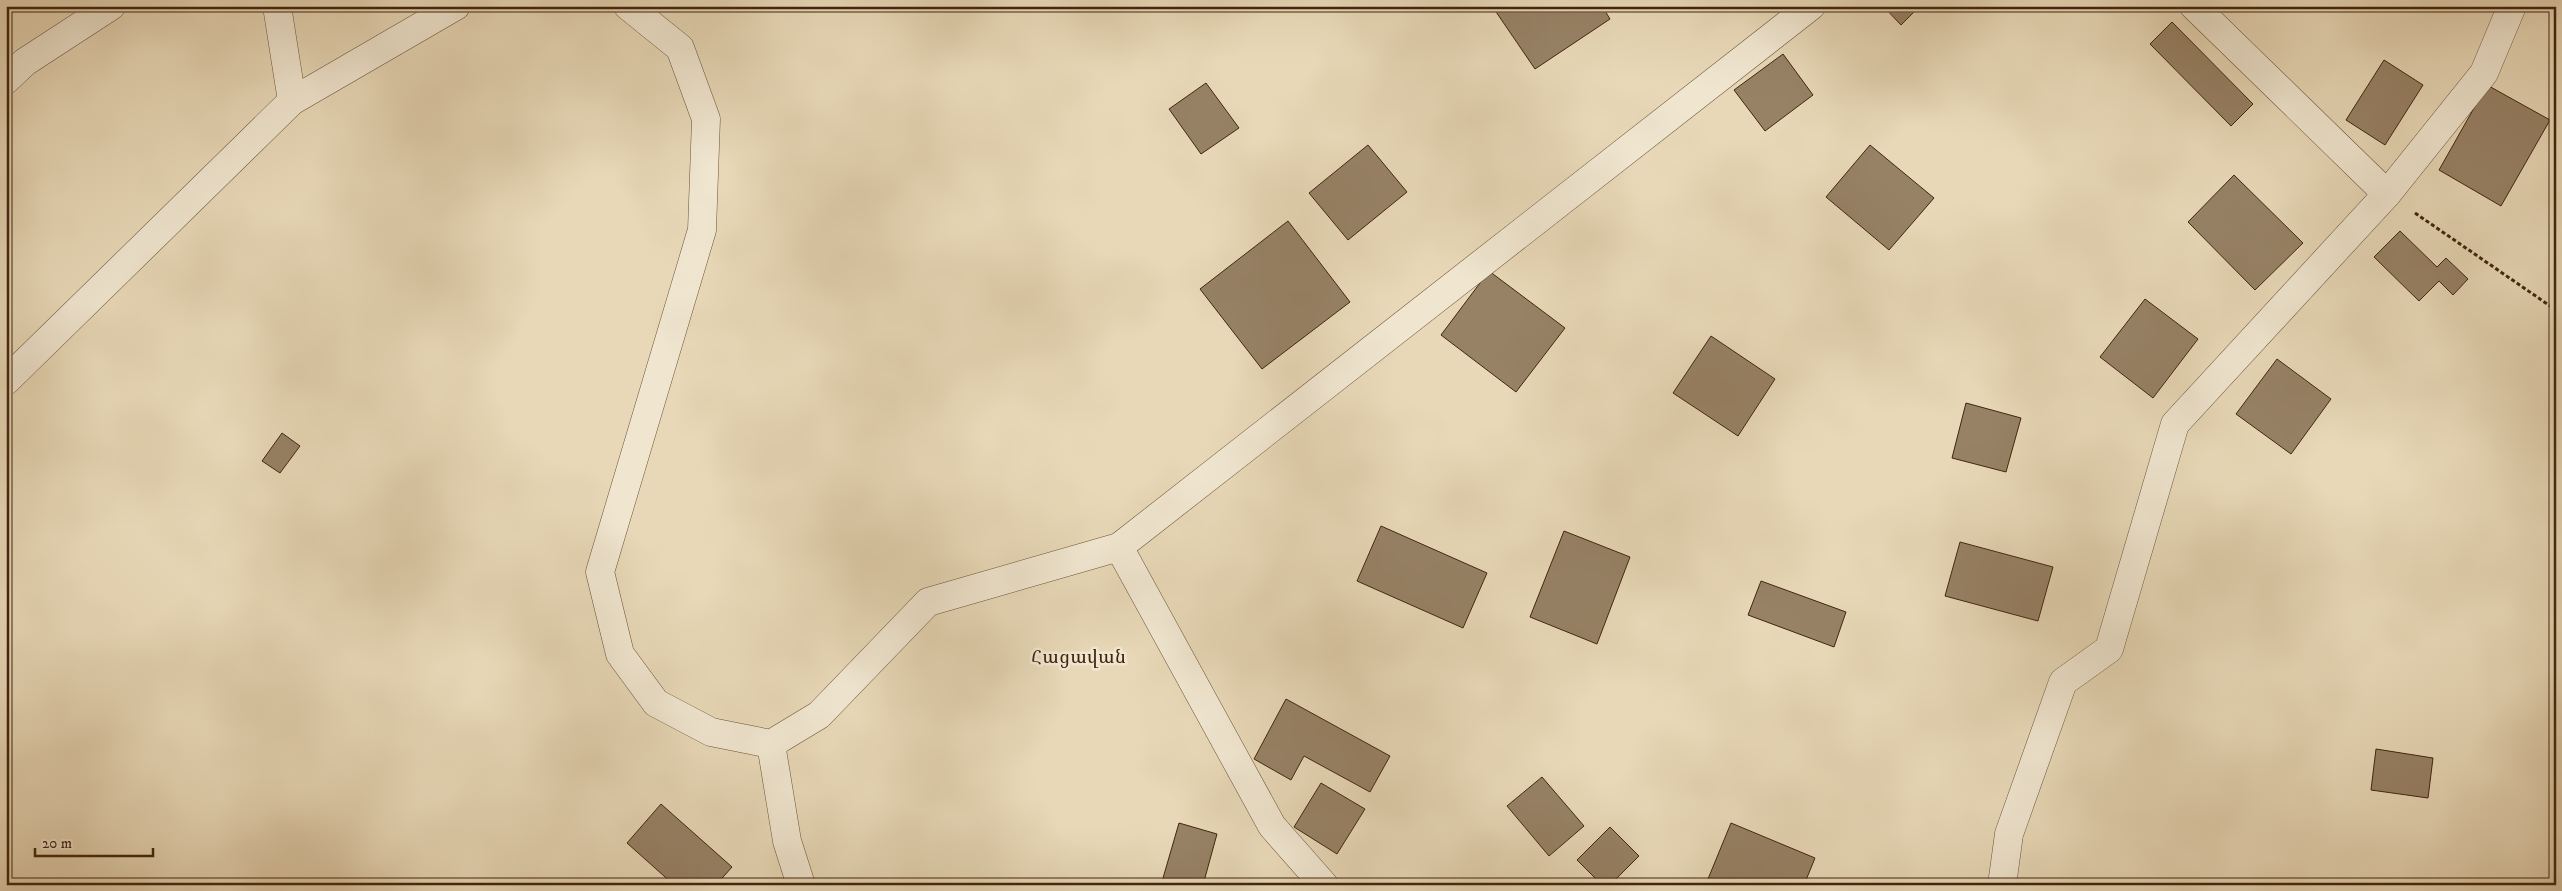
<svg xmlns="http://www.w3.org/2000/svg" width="2562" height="891" font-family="'IM FELL DW Pica','Noto Serif Armenian',serif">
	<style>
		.building { fill: #978266; stroke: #40250f }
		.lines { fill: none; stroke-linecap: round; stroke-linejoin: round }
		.minor-casing { stroke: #6a5239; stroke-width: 29 }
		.path { stroke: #40250f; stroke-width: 3; stroke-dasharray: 4 2.5; stroke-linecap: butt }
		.minor { stroke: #f0e6d0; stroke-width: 28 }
		.labels { text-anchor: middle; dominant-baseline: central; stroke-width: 5; stroke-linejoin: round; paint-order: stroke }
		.quarter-label { font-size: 18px; letter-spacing: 1px; fill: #40250f; stroke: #f0e6d0 }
	</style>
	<rect width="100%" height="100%" fill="#e8d8b7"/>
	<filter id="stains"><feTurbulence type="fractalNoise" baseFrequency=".004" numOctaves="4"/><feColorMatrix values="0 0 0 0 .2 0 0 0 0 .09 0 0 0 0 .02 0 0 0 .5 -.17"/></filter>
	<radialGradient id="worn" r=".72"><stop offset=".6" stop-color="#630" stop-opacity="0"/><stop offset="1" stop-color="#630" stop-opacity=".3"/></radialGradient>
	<g class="building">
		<polygon points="1492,6 1602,6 1610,19 1535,69"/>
		<polygon points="1883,6 1920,6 1901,25"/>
		<polygon points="2172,22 2253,104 2231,126 2150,44"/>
		<polygon points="1783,54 1813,95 1765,131 1734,90"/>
		<polygon points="2384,60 2423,85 2385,145 2346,120"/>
		<polygon points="1206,83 1239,128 1201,154 1169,109"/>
		<polygon points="2487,85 2550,120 2501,206 2439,170"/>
		<polygon points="1368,145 1407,192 1348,240 1309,193"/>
		<polygon points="1870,145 1934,198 1889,250 1826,197"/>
		<polygon points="2234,175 2303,243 2255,290 2188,222"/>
		<polygon points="1288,221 1350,302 1262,369 1200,289"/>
		<polygon points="2400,231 2437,267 2446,258 2468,279 2453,295 2439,281 2419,301 2374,257"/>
		<polygon points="1489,271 1565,328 1516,392 1441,335"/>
		<polygon points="2145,299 2198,339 2153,398 2100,357"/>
		<polygon points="1711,336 1775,379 1738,436 1673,393"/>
		<polygon points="2277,359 2331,399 2291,454 2236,414"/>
		<polygon points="1966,403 2021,418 2006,472 1952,458"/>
		<polygon points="282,433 300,446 280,473 262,461"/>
		<polygon points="1381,526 1487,573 1463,628 1357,581"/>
		<polygon points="1564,531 1630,557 1597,644 1530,617"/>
		<polygon points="1960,542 2053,567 2038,621 1945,596"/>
		<polygon points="1761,581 1846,612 1834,647 1748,615"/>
		<polygon points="1286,699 1390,756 1370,792 1304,756 1291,780 1254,759"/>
		<polygon points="2376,749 2433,758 2428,798 2371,790"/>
		<polygon points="1542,777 1584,826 1549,856 1507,806"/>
		<polygon points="1321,783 1365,809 1337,854 1294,827"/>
		<polygon points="661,804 732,867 716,885 674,885 627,843"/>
		<polygon points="1179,823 1217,834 1203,885 1161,885"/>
		<polygon points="1731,823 1815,858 1804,885 1722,885 1708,879"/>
		<polygon points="1610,827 1639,856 1610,885 1602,885 1577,860"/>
	</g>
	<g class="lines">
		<g class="minor-casing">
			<g id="minor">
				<polyline points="277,6 292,101"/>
				<polyline points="628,6 680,48 706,119 702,230 600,572 620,654 656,703 711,732 771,744 819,715 928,602 1119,547 1811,6"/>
				<polyline points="2194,6 2387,194"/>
				<polyline points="6,80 25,62 111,6"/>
				<polyline points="6,381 292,101 456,6"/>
				<polyline points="1119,547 1272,826 1324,885"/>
				<polyline points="771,744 787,841 801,885"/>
				<polyline points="2002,885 2009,834 2063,682 2109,649 2175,424 2387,194 2484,73 2512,6"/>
			</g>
		</g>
		<polyline class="path" points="2415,213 2556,310"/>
		<use href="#minor" class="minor"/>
	</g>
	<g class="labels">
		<g class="quarter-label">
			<text x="1079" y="658">Հացավան</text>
		</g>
	</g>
	<rect width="2562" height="891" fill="none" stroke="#e8d8b7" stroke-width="25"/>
	<rect x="8" y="8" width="2547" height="876" fill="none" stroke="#40250f" stroke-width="2.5"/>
	<rect x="12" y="12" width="2537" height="866" fill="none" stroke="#40250f"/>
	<path d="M35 848v8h118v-8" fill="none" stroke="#40250f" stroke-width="2.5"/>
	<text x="42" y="848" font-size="15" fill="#40250f" stroke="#f0e6d0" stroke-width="4" paint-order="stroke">20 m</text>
	<rect width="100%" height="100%" filter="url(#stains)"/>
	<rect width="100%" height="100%" fill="url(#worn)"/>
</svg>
